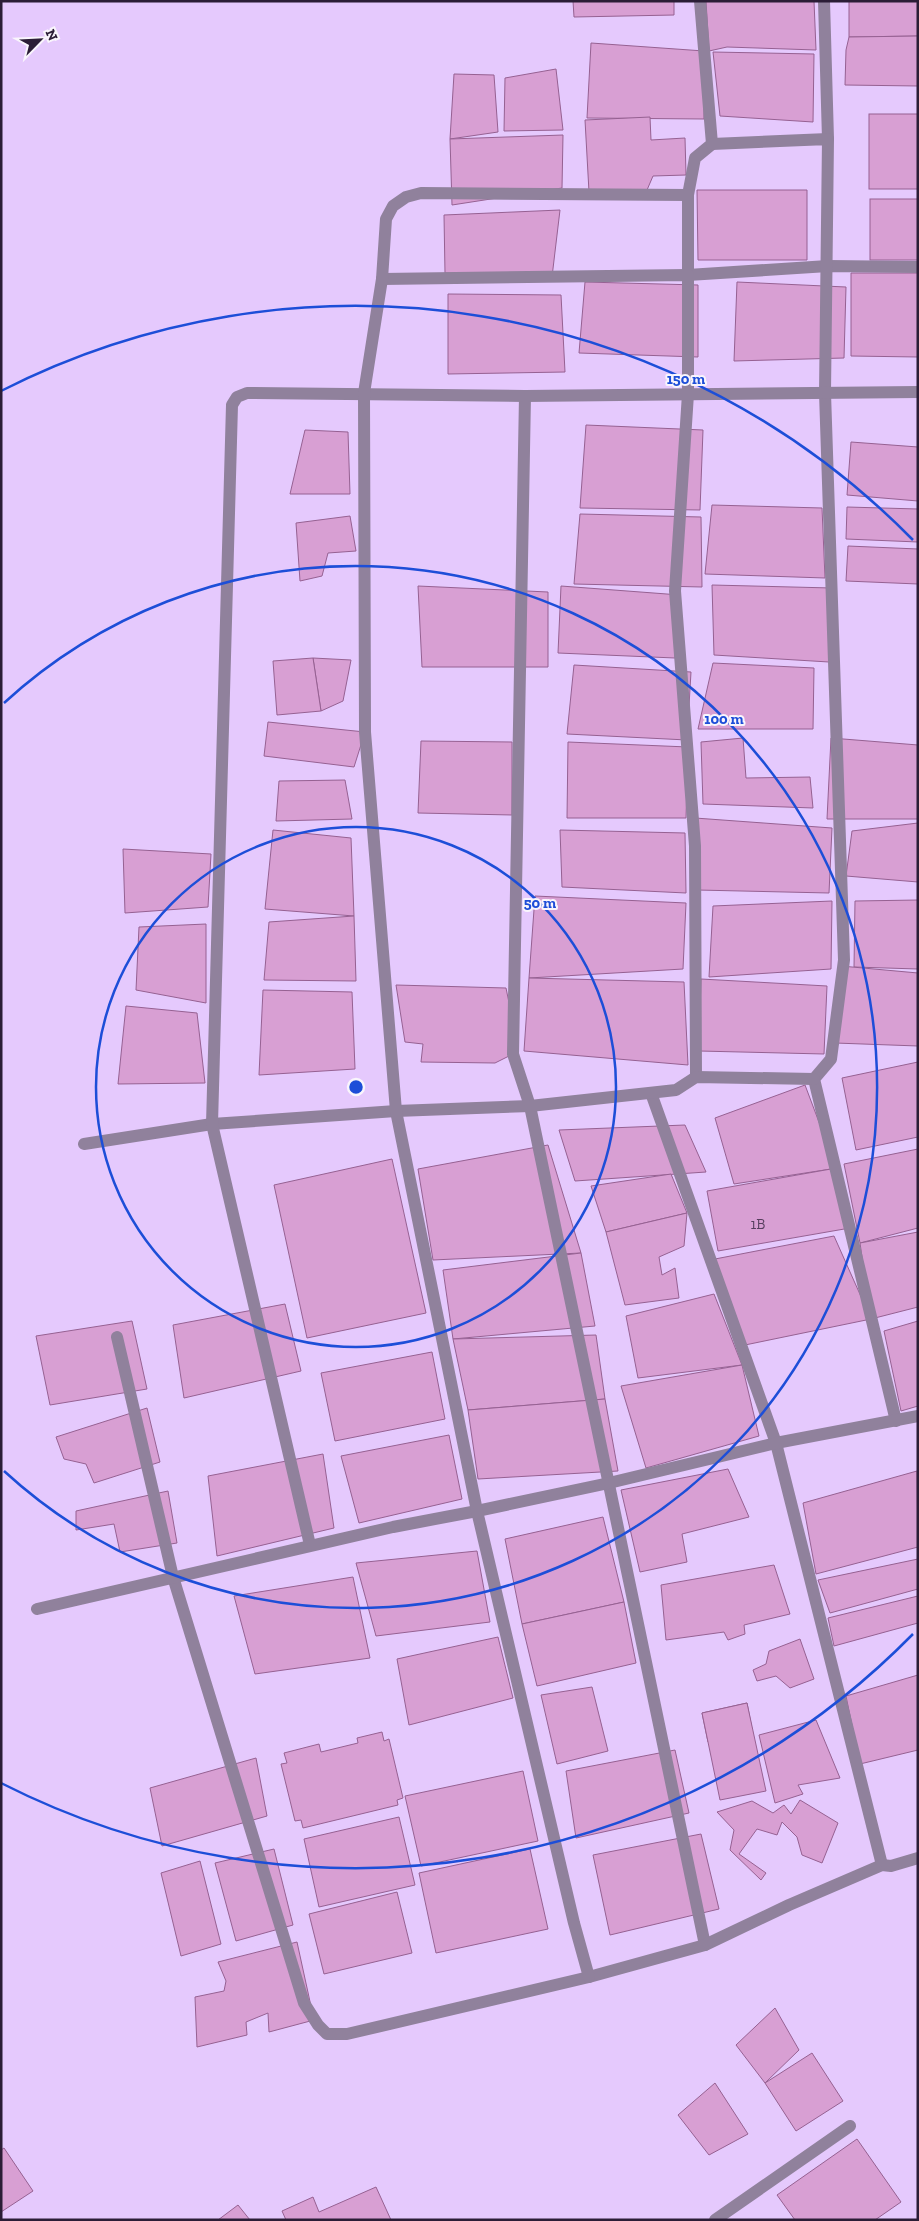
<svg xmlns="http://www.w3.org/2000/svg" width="919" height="2221" font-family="'Zilla Slab',serif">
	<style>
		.building { fill: #d89fd3; stroke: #966192 }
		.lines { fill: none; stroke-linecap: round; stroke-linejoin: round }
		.street { stroke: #90819c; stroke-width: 12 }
		.ring { fill: none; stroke: #1d4ed8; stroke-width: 2.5 }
		.labels { text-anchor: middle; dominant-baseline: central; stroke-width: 4; stroke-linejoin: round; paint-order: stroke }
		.number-label { font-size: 15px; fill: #563e5d }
		.centre { fill: #1d4ed8; stroke: #f9f5fc; stroke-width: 2.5 }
		.ring-label { font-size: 15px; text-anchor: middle; font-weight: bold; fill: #1d4ed8; stroke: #f9f5fc; stroke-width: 4; stroke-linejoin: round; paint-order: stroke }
	</style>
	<rect width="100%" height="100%" fill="#e5c9fd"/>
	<g class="building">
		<polygon points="573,1 674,1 674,15 574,17"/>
		<polygon points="706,1 814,1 816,50 727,47 709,51"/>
		<polygon points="849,1 918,1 918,36 849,37"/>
		<polygon points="918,36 918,86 845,85 846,50 849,37"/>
		<polygon points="591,43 704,51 704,119 587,118"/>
		<polygon points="713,52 814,54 813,122 720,116"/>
		<polygon points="556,69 563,130 504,131 505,78"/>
		<polygon points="454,74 494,75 498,132 450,139"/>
		<rect x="869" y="114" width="49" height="75"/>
		<polygon points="650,117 651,140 685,138 686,175 653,176 647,190 589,192 585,120"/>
		<polygon points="563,135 562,188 452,205 450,139"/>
		<polygon points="697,190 807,190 807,260 698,260"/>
		<rect x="870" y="199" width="48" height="61"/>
		<polygon points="560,210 552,277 445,273 444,215"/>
		<polygon points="851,273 918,273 918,357 851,356"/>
		<polygon points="585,282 698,285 698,357 579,353"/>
		<polygon points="737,282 846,287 844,358 734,361"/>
		<polygon points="448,294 561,295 565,372 448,374"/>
		<polygon points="586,425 703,430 700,510 580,508"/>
		<polygon points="305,430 348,432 350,494 290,494"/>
		<polygon points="851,442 918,447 918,501 847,495"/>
		<polygon points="712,505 822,508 825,578 705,574"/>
		<polygon points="847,507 918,509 918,542 846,539"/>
		<polygon points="580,514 701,517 702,587 574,584"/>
		<polygon points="350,516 356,551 328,553 322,576 300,581 296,523"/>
		<polygon points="848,546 918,549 918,584 846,581"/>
		<polygon points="712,585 832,588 829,662 714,655"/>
		<polygon points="418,586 548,592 548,667 422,667"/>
		<polygon points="561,586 680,595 675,658 558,653"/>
		<polygon points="313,658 351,660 343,701 321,711"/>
		<polygon points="313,658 321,711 277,715 273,661"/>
		<polygon points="713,663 814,668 813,729 698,729"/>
		<polygon points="574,665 691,672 687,740 567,734"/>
		<polygon points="268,722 365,732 354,767 264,756"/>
		<polygon points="743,738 746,778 810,777 813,808 703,804 701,742"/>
		<polygon points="831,738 918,745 918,819 827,819"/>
		<polygon points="421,741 512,742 512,815 418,813"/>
		<polygon points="568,742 688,747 686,818 567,818"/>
		<polygon points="345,780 352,819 276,821 279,781"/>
		<polygon points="695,818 832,828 829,893 697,890"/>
		<polygon points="918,823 918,882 846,876 852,831"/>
		<polygon points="273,830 351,838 354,916 265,909"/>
		<polygon points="560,830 685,833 686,893 562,887"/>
		<polygon points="123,849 211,854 208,907 125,913"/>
		<polygon points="535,896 686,903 683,969 529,978"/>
		<polygon points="918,900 918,969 854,967 855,901"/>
		<polygon points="832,901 831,969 709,977 713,906"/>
		<polygon points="354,916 356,981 264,980 269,922"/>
		<polygon points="206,924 206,1003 136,990 139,927"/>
		<polygon points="841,966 918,973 918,1046 835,1043"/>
		<polygon points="529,978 684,982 688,1065 524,1051"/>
		<polygon points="701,979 827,986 824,1054 699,1051"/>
		<polygon points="396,985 506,988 514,1027 513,1054 495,1063 421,1062 423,1044 405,1042"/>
		<polygon points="263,990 352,992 355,1069 259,1075"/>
		<polygon points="126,1006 197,1013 205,1083 118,1084"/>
		<polygon points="918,1062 918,1137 856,1150 842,1078"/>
		<polygon points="805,1085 834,1162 831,1169 734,1184 715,1118"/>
		<polygon points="685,1125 706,1172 575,1181 559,1130"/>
		<polygon points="548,1145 581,1253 433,1260 418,1169"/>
		<polygon points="918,1149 918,1228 860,1243 844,1164"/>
		<polygon points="392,1159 426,1313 307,1338 274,1185"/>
		<polygon points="831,1169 850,1228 718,1251 707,1191"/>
		<polygon points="671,1174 687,1213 606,1232 591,1186"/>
		<polygon points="687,1213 684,1246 659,1257 662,1275 675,1268 679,1298 625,1305 606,1232"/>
		<polygon points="918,1232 918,1307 871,1319 860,1243"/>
		<polygon points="834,1236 871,1319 745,1345 715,1259"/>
		<polygon points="581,1253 595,1326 453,1339 443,1270"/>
		<polygon points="714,1294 742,1365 638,1378 626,1316"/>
		<polygon points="285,1304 301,1371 184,1398 173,1325"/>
		<polygon points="132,1321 147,1389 50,1405 36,1336"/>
		<polygon points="918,1321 918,1406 901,1411 884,1331"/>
		<polygon points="596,1335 605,1399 468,1410 453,1339"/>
		<polygon points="432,1352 445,1419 335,1441 321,1373"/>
		<polygon points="742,1365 759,1436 646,1468 621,1386"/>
		<polygon points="605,1399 618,1471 478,1479 468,1410"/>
		<polygon points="147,1408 160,1462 94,1483 86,1464 64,1459 56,1437"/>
		<polygon points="449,1435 462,1499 359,1523 341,1456"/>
		<polygon points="323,1454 334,1528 217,1556 208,1476"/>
		<polygon points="728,1469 749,1517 682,1534 687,1562 640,1572 621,1490"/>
		<polygon points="917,1471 918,1547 816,1574 803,1503"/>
		<polygon points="168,1491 177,1543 120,1552 114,1524 76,1530 76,1511"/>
		<polygon points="603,1517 624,1602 522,1624 505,1539"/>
		<polygon points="477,1551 490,1622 376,1636 356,1563"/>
		<polygon points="918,1559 918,1589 830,1613 818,1580"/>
		<polygon points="774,1565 790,1614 744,1625 745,1634 728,1640 724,1632 666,1640 661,1585"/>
		<polygon points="353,1577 370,1658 255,1674 234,1596"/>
		<polygon points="918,1596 918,1623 834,1646 828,1618"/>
		<polygon points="624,1602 636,1663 537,1686 522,1624"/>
		<polygon points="498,1637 513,1698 409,1725 397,1659"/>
		<polygon points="800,1639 814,1679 790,1688 776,1676 757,1681 753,1670 766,1664 769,1651"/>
		<polygon points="918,1675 918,1750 860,1764 846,1696"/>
		<polygon points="592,1687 608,1751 557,1764 541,1695"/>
		<polygon points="747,1703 752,1729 708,1742 702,1713"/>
		<polygon points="747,1703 766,1791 720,1800 702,1713"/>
		<polygon points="816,1720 840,1778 798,1785 803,1794 775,1803 759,1735"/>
		<polygon points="382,1732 384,1741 389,1739 403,1798 397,1800 398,1805 303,1828 301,1820 295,1821 281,1764 287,1763 284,1753 319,1744 321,1752 358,1743 357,1738"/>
		<polygon points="675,1750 689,1813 576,1838 566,1771"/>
		<polygon points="256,1758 267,1816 162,1846 150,1788"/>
		<polygon points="523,1771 538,1841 421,1866 405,1796"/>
		<polygon points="800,1800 838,1823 822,1863 802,1855 797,1837 782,1822 777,1835 757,1829 739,1854 766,1873 761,1880 730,1850 734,1830 717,1812 752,1801 773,1813 784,1805 791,1814"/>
		<polygon points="399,1817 415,1885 319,1907 304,1839"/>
		<polygon points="701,1834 719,1909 610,1935 593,1855"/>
		<polygon points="274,1849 293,1925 236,1941 215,1863"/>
		<polygon points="530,1849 548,1929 436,1953 419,1873"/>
		<polygon points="200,1861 221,1944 181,1956 161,1873"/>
		<polygon points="397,1892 412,1953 324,1974 309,1914"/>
		<polygon points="297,1942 314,2020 269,2032 268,2013 246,2022 247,2035 197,2047 195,1997 224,1991 226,1981 218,1962"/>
		<polygon points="775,2008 799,2050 765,2083 736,2045"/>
		<polygon points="812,2053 843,2101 796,2131 765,2083"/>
		<polygon points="715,2083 748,2134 709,2155 678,2115"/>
		<polygon points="857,2139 901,2202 875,2220 795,2220 777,2195"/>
		<polygon points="4,2148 33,2191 1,2212 1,2150"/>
		<polygon points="376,2187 391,2220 286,2220 282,2211 313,2197 319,2212"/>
		<polygon points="238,2205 250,2220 218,2220"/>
	</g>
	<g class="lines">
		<g class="street">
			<polyline points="700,1 712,144 695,158 688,195 688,275 828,266 918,267"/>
			<polyline points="824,1 828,139"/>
			<polyline points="712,144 828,139 825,393 844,960 831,1059 814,1079 896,1421"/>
			<polyline points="382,279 688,275 688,394 675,591 695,846 696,1077"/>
			<polyline points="525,396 513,1054 530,1106 705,1945"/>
			<polyline points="651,1093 776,1443 882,1865"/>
			<polyline points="84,1144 212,1124 396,1111 530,1106 676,1090 696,1077 814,1079"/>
			<polyline points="117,1337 173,1577 304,2003 318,2025 327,2034 347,2034 589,1977 705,1945 789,1905 882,1865 891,1866 918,1858"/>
			<polyline points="310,1545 212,1124 232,405 237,397 247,393 525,396 918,392"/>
			<polyline points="37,1609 393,1527 477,1511 609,1483 776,1443 918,1416"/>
			<polyline points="589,1977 574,1923 477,1511 396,1111 365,732 364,393 382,279 386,219 393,206 406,197 421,193 688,195"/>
			<polyline points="715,2220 850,2126"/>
		</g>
	</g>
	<g class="ring">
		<circle cx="356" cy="1087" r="260"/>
		<path d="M4 703A521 521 0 1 1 4 1471"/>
		<path d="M913 1634A781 781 0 0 1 1 1783M1 391A781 781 0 0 1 913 540"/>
	</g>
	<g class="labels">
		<g class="number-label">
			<text x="758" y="1224">1B</text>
		</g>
	</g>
	<circle cx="356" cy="1087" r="8" class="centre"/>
	<g class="ring-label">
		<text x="686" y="384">150 m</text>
		<text x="724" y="724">100 m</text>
		<text x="540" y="908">50 m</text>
	</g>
	<rect width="919" height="2221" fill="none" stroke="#2b1d36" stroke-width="5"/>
	<g transform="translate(40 40) rotate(66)" stroke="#f9f5fc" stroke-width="4" paint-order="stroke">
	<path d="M0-4L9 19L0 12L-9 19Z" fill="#2b1d36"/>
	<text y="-8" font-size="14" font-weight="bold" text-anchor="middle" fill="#2b1d36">N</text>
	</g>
</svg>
